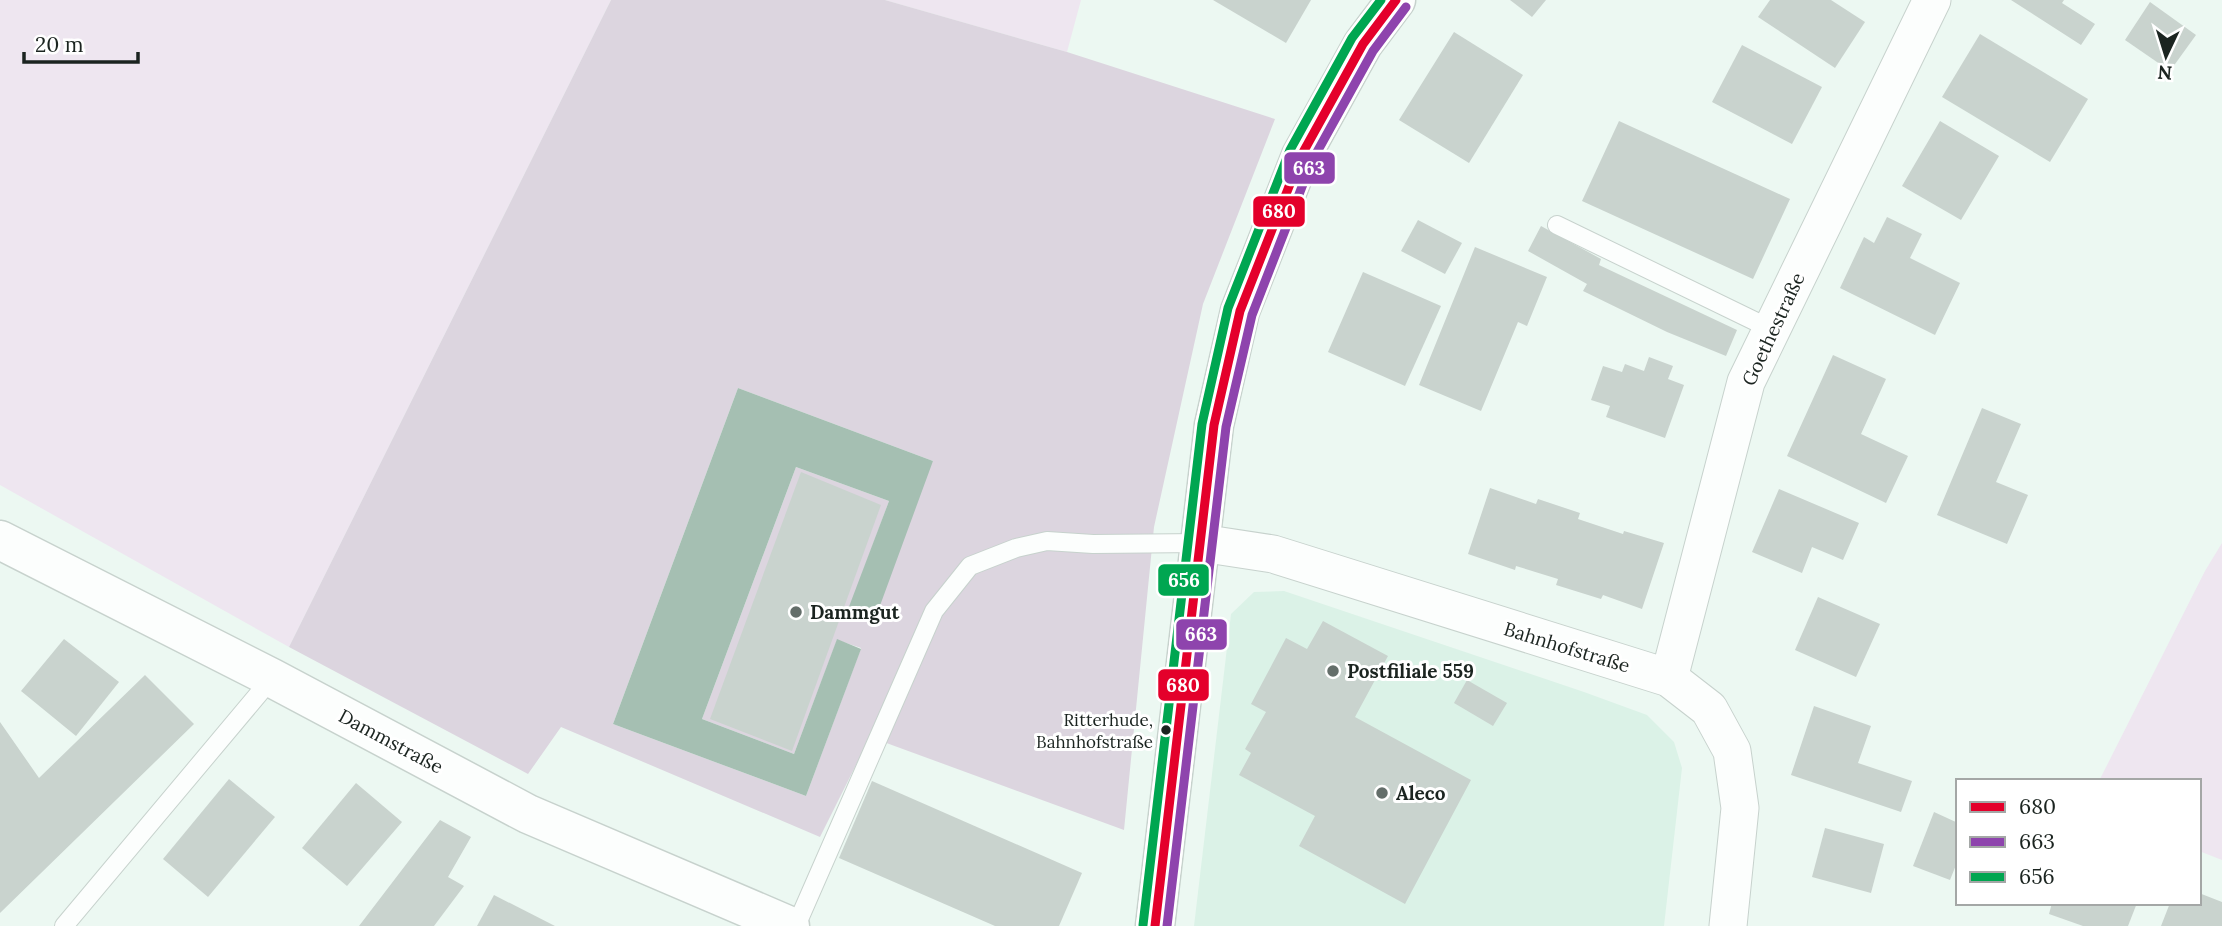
<svg xmlns="http://www.w3.org/2000/svg" width="2222" height="926" font-family="Lora,serif">
	<style>
		.built { fill: #dbf2e7 }
		.green { fill: #eee6f0 }
		.forest { fill: #dcd5df; fill-rule: evenodd }
		.water { fill: #a5bfb2 }
		.building { fill: #c9d3ce }
		.lines { fill: none; stroke-linecap: round; stroke-linejoin: round }
		.lane-casing { stroke: #c7d2cd; stroke-width: 20 }
		.street-casing { stroke: #c7d2cd; stroke-width: 39 }
		.secondary-casing { stroke: #c7d2cd; stroke-width: 41 }
		.lane { stroke: #fcfefd; stroke-width: 18 }
		.street { stroke: #fcfefd; stroke-width: 37 }
		.secondary { stroke: #fcfefd; stroke-width: 38 }
		.bus-1-casing { stroke: #fff; stroke-width: 14 }
		.bus-2-casing { stroke: #fff; stroke-width: 14 }
		.bus-3-casing { stroke: #fff; stroke-width: 14 }
		.bus-1 { stroke: #e4002b; stroke-width: 9 }
		.bus-2 { stroke: #8e44ad; stroke-width: 9 }
		.bus-3 { stroke: #00a651; stroke-width: 9 }
		.poi-dot { fill: #646e6a; stroke: #fff; stroke-width: 2.5 }
		.bus-dot { fill: #1b2420; stroke: #fff; stroke-width: 2.5 }
		.labels { text-anchor: middle; dominant-baseline: central; stroke-width: 6; stroke-linejoin: round; paint-order: stroke }
		.bus-label { font-size: 17px; fill: #1b2420; stroke: #fff; text-anchor: end }
		.street-label { font-size: 19px; fill: #1b2420; stroke: #fff }
		.poi-label { font-size: 19px; font-weight: bold; fill: #1b2420; stroke: #fff; text-anchor: start }
		.line-badge { stroke: #fff; stroke-width: 2.5 }
		.badge-label { font-size: 19px; text-anchor: middle; font-weight: bold; fill: #fff }
	</style>
	<rect width="100%" height="100%" fill="#ecf8f2"/>
	<polygon class="built" points="1284,591 1584,692 1647,715 1674,742 1682,768 1664,926 1194,926 1231,614 1254,592"/>
	<g class="green">
		<polygon points="0,0 611,0 289,647 0,485"/>
		<polygon points="885,0 1081,0 1067,52"/>
		<polygon points="2222,543 2222,860 2199,851 2199,781 2099,781 2205,571"/>
	</g>
	<path class="forest" d="M611,0H885L1067,52L1275,119L1203,304L1154,527L1124,830L870,737L820,837L561,727L528,774L289,647ZM738,388L933,461L848,612L889,501L796,467L702,719L794,754L837,640L861,648L806,796L613,724Z"/>
	<polygon class="water" points="738,388 933,461 874,622 847,612 889,501 796,467 702,719 794,754 837,639 861,649 806,796 613,724"/>
	<g class="building">
		<polygon points="1213,0 1311,0 1286,43"/>
		<polygon points="1510,0 1546,0 1532,17"/>
		<polygon points="1770,0 1831,0 1865,22 1835,68 1758,17"/>
		<polygon points="2011,0 2064,0 2062,3 2095,24 2081,45"/>
		<polygon points="2150,2 2196,35 2170,71 2125,40"/>
		<polygon points="1454,32 1523,75 1469,163 1399,120"/>
		<polygon points="1980,34 2088,99 2050,162 1942,97"/>
		<polygon points="1742,45 1822,87 1792,144 1712,102"/>
		<polygon points="1619,121 1790,199 1753,279 1582,201"/>
		<polygon points="1940,121 1999,156 1961,220 1902,186"/>
		<polygon points="1887,217 1922,234 1910,258 1960,283 1935,335 1840,288 1864,237 1874,243"/>
		<polygon points="1418,220 1462,243 1445,274 1401,251"/>
		<polygon points="1541,226 1601,259 1599,265 1737,330 1726,356 1667,332 1583,291 1587,284 1528,251"/>
		<polygon points="1475,247 1547,277 1527,326 1518,322 1481,411 1419,385"/>
		<polygon points="1363,272 1441,306 1405,386 1328,352"/>
		<polygon points="1833,355 1886,379 1861,434 1908,456 1886,503 1787,456"/>
		<polygon points="1649,357 1673,366 1668,379 1684,385 1665,438 1606,417 1610,406 1591,400 1603,366 1622,372 1625,364 1644,371"/>
		<polygon points="1982,408 2021,424 1996,482 2028,495 2007,544 1937,515"/>
		<polygon points="801,472 881,505 792,751 710,719"/>
		<polygon points="1490,488 1536,504 1538,499 1580,513 1578,519 1623,534 1624,531 1664,543 1642,609 1603,595 1601,599 1556,585 1558,579 1516,566 1515,570 1468,554"/>
		<polygon points="1779,489 1859,523 1843,560 1812,547 1802,573 1752,552"/>
		<polygon points="1818,597 1880,624 1856,677 1795,650"/>
		<polygon points="1323,621 1388,656 1355,717 1471,780 1405,904 1299,846 1315,816 1239,775 1251,753 1245,749 1266,712 1251,704 1277,655 1286,638 1307,649"/>
		<polygon points="64,639 119,682 76,736 21,691"/>
		<polygon points="145,675 194,724 0,913 0,722 39,778"/>
		<polygon points="1467,680 1507,703 1493,726 1454,703"/>
		<polygon points="1814,706 1871,726 1858,763 1912,781 1901,812 1791,775"/>
		<polygon points="229,779 275,817 208,897 163,859"/>
		<polygon points="872,781 1082,873 1059,926 995,926 839,858"/>
		<polygon points="356,783 402,822 347,886 302,848"/>
		<polygon points="1934,812 1958,823 1958,860 1950,880 1913,866"/>
		<polygon points="440,820 471,837 448,877 464,886 434,926 359,926"/>
		<polygon points="1825,828 1884,844 1871,893 1812,877"/>
		<polygon points="2199,893 2222,902 2222,926 2161,926 2170,903 2199,903"/>
		<polygon points="494,895 555,926 477,926"/>
		<polygon points="2052,903 2137,903 2128,926 2083,926 2049,914"/>
	</g>
	<g class="lines">
		<g class="lane-casing">
			<g id="lane">
				<polyline points="1557,225 1771,329"/>
				<polyline points="64,926 272,678"/>
				<polyline points="796,926 934,611 970,566 1016,548 1047,541 1093,544 1201,543"/>
			</g>
		</g>
		<g class="street-casing">
			<g id="street">
				<polyline points="1201,543 1273,554 1669,678 1709,709 1732,751 1740,808 1728,926"/>
				<polyline points="1669,678 1746,382 1932,0"/>
			</g>
		</g>
		<g class="secondary-casing">
			<g id="secondary">
				<polyline points="0,540 272,678 528,814 790,926"/>
				<polyline points="1155,926 1214,425 1240,311 1301,156 1363,44 1396,0"/>
			</g>
		</g>
		<use href="#lane" class="lane"/>
		<use href="#street" class="street"/>
		<use href="#secondary" class="secondary"/>
		<g class="bus-1-casing">
			<polyline id="bus-1" points="1155,926 1214,425 1240,311 1301,156 1363,44 1396,0"/>
		</g>
		<g class="bus-2-casing">
			<polyline id="bus-2" points="1167,926 1226,427 1252,315 1312,161 1373,51 1406,7"/>
		</g>
		<g class="bus-3-casing">
			<polyline id="bus-3" points="1143,925 1202,424 1228,308 1290,150 1352,38 1381,0"/>
		</g>
		<use href="#bus-1" class="bus-1"/>
		<use href="#bus-2" class="bus-2"/>
		<use href="#bus-3" class="bus-3"/>
	</g>
	<g class="poi-dot">
		<circle cx="796" cy="612" r="7"/>
		<circle cx="1333" cy="671" r="7"/>
		<circle cx="1382" cy="793" r="7"/>
	</g>
	<circle class="bus-dot" cx="1166" cy="730" r="6"/>
	<g class="labels">
		<g class="bus-label">
			<text x="1153" y="720">Ritterhude,<tspan x="1153" dy="22">Bahnhofstraße</tspan></text>
		</g>
		<g class="street-label">
			<text transform="translate(1773 329) rotate(-65)">Goethestraße</text>
			<text transform="translate(1567 647) rotate(17)">Bahnhofstraße</text>
			<text transform="translate(391 741) rotate(28)">Dammstraße</text>
		</g>
		<g class="poi-label">
			<text x="810" y="612">Dammgut</text>
			<text x="1347" y="671">Postfiliale 559</text>
			<text x="1396" y="793">Aleco</text>
		</g>
	</g>
	<g class="line-badge">
		<rect x="1283" y="151" width="53" height="34" rx="7" fill="#8e44ad"/>
		<rect x="1252" y="195" width="54" height="33" rx="7" fill="#e4002b"/>
		<rect x="1157" y="563" width="53" height="34" rx="7" fill="#00a651"/>
		<rect x="1175" y="618" width="53" height="33" rx="7" fill="#8e44ad"/>
		<rect x="1157" y="668" width="53" height="34" rx="7" fill="#e4002b"/>
	</g>
	<g class="badge-label">
		<text x="1309" y="175">663</text>
		<text x="1279" y="218">680</text>
		<text x="1184" y="587">656</text>
		<text x="1201" y="641">663</text>
		<text x="1183" y="692">680</text>
	</g>
	<rect x="1956" y="779" width="245" height="126" fill="#ffffff" stroke="#a4a7a6" stroke-width="2"/>
	<rect x="1970" y="802" width="35" height="10" fill="#e4002b" stroke="#a4a7a6" stroke-width="2"/>
	<text x="2019" y="814" font-size="21" fill="#1b2420">680</text>
	<rect x="1970" y="837" width="35" height="10" fill="#8e44ad" stroke="#a4a7a6" stroke-width="2"/>
	<text x="2019" y="849" font-size="21" fill="#1b2420">663</text>
	<rect x="1970" y="872" width="35" height="10" fill="#00a651" stroke="#a4a7a6" stroke-width="2"/>
	<text x="2019" y="884" font-size="21" fill="#1b2420">656</text>
	<g transform="translate(2166 56) rotate(184)" stroke="#ffffff" stroke-width="5" paint-order="stroke">
	<path d="M0-5L12 26L0 18L-12 26Z" fill="#1b2420"/>
	<text y="-10" font-size="19" font-weight="bold" text-anchor="middle" fill="#1b2420">N</text>
	</g>
	<path d="M24 52v10h114v-10" fill="none" stroke="#1b2420" stroke-width="3.5"/>
	<text x="35" y="52" font-size="21" fill="#1b2420" stroke="#ffffff" stroke-width="5" paint-order="stroke">20 m</text>
</svg>
